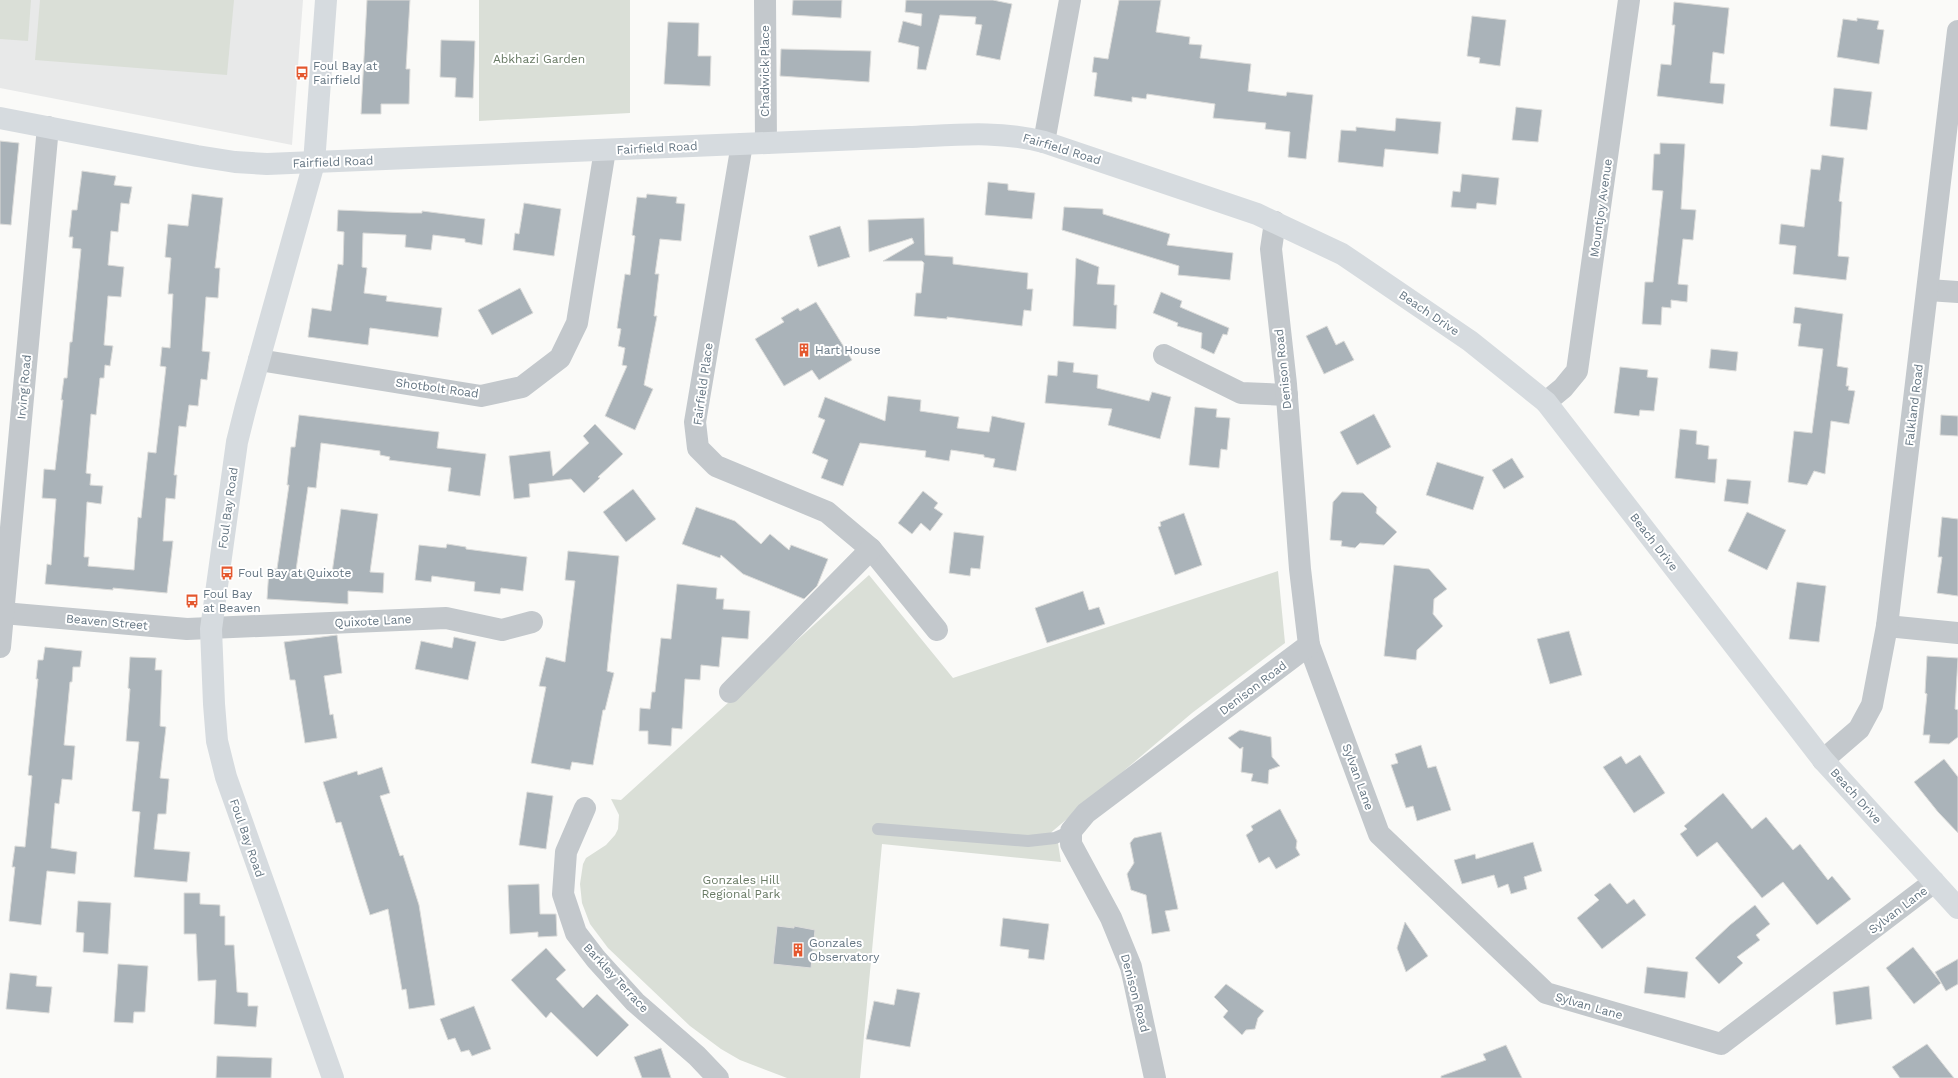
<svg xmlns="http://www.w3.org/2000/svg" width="1958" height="1078" font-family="'Work Sans',sans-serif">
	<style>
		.built { fill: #e8e9e9 }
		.green { fill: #dadfd7 }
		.building { fill: #aab3b9; stroke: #dcdcda }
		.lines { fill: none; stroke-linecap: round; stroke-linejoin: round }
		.lane { stroke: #c3c8cc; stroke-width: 12 }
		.street { stroke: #c3c8cc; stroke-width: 22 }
		.secondary { stroke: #d6dbdf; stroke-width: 22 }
		.labels { text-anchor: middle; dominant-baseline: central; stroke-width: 4; stroke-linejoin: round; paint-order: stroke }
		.park-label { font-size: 12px; fill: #687a64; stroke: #fff }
		.poi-label { font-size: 12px; fill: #657683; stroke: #fff; text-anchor: start }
		.street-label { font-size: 12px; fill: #657683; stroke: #fff }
	</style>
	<rect width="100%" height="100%" fill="#fafaf8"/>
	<polygon class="built" points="0,0 303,0 292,145 0,88"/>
	<g class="green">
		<polygon points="0,0 31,0 28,41 0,39"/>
		<polygon points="40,0 234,0 227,75 35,60"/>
		<polygon points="479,0 630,0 630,113 479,121"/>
		<polygon points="1278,571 1285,643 1192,713 1041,841 1058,843 1061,862 882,844 860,1078 787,1078 740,1060 721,1049 690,1026 608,948 590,924 582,903 580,884 583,864 586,858 606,845 615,835 618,829 619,815 611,799 621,800 869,575 953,678"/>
	</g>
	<g class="building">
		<polygon points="367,0 410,0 406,69 410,69 409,104 381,104 381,114 361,114"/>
		<polygon points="793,0 842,0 841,18 792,15"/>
		<polygon points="906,0 993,0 1012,4 1000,60 976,55 982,25 975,24 976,17 940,15 926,70 917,69 919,47 898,42 903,21 921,26 922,14 905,12"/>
		<polygon points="1119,0 1161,0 1156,32 1190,37 1189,44 1202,45 1200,58 1251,64 1248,91 1286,96 1287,92 1313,95 1306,159 1288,157 1290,132 1265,129 1266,123 1213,118 1215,104 1147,94 1146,99 1132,97 1132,102 1094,96 1097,73 1092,72 1094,57 1108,59"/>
		<polygon points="1674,2 1729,8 1724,54 1713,52 1710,83 1725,84 1723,104 1657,96 1661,64 1671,65 1675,25 1672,25"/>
		<polygon points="1472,16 1506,20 1500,66 1479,63 1480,58 1467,56"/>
		<polygon points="1857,18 1879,21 1877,29 1884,30 1879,64 1837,57 1843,19 1857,21"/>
		<polygon points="668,22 699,23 698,56 711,56 710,86 664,84"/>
		<polygon points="441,40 475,41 473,98 455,97 456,78 440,77"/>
		<polygon points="781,49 871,51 869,82 780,76"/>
		<polygon points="1834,88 1872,92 1867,130 1830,126"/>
		<polygon points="1516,107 1542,110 1538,142 1512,140"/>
		<polygon points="1396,118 1441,122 1438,154 1385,149 1383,167 1338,162 1341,130 1356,131 1356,127 1395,131"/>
		<polygon points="0,141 19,143 11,225 0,224"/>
		<polygon points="1660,143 1685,144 1681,209 1696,210 1693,240 1683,239 1678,284 1688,285 1687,302 1671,300 1671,308 1662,307 1661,325 1642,324 1645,282 1653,282 1663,191 1652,190 1654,154 1660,154"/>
		<polygon points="1822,155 1844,158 1839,201 1842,202 1838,256 1849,257 1846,280 1793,274 1796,246 1779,244 1781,224 1804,227 1811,169 1820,170"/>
		<polygon points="82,171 116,176 114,185 132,187 129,204 121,203 118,232 111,231 108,265 124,267 121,297 108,296 104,345 113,346 110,366 105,365 104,378 100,378 96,415 91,414 86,473 91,474 90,485 103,486 101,504 87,502 84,557 89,557 88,566 134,570 138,517 141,518 148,452 156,453 166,367 160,366 162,347 170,348 173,294 168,294 171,258 165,257 168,224 188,226 192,194 223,198 215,268 220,268 218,298 206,297 202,351 210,352 207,380 201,379 198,406 189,405 186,427 179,426 174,475 177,475 175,499 166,498 163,541 173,541 167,593 113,588 113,590 45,584 47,564 51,565 56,499 42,498 44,469 55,470 63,400 61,400 64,378 67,378 70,342 72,342 81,249 72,248 73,237 69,237 72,210 77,210"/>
		<polygon points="1462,174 1499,178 1496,205 1477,203 1476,209 1451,207 1453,191 1460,192"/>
		<polygon points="988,182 1008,184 1008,190 1035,193 1032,219 985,215"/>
		<polygon points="647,194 677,197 676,203 685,204 681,241 660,239 655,274 659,274 654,316 657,316 644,385 653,389 635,430 605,416 627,366 622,365 625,348 618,346 621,329 617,328 625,274 630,275 635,236 632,235 637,197 646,198"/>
		<polygon points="524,203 561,209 554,256 513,250 515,233 519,234"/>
		<polygon points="1064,207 1103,209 1103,214 1170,234 1167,245 1233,253 1230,280 1178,275 1179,266 1062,230"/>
		<polygon points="338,210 409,213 422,213 422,211 485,219 482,245 465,242 465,239 433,235 431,250 405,247 406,235 363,233 362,267 367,268 364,293 387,296 386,301 442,308 438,337 370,328 368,345 308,337 312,308 331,311 338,264 343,265 344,232 337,231"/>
		<polygon points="924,218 925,255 953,257 953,264 1028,273 1027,289 1033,289 1031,311 1024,310 1022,326 947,317 947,319 914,316 916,293 921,293 924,263 922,261 883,261 914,243 912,238 869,252 868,220"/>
		<polygon points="840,226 850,257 818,267 809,236"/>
		<polygon points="1076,258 1099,267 1097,284 1115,285 1114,305 1117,305 1116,329 1073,326"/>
		<polygon points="520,288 533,313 492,335 478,310"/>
		<polygon points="1161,292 1182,301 1180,307 1229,328 1227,335 1223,334 1214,354 1201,348 1202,333 1177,326 1178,323 1153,313"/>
		<polygon points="816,302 852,360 819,380 812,370 784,386 755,339 784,322 781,318 798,308 800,311"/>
		<polygon points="1795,307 1843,314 1837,366 1848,368 1846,386 1849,386 1848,390 1855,391 1849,424 1831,421 1825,474 1814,471 1807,485 1788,482 1794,431 1812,433 1823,349 1798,346 1801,324 1793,323"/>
		<polygon points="1327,326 1336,345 1344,341 1354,360 1324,374 1306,336"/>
		<polygon points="1711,349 1738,352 1736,371 1709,368"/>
		<polygon points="1058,361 1074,363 1073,372 1098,375 1097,388 1149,401 1152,392 1171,397 1160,439 1108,425 1112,409 1045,403 1048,375 1057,376"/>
		<polygon points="1620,367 1648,370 1647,377 1658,378 1654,411 1640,410 1639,416 1614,413"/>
		<polygon points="888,396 921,400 920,411 959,417 957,428 989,432 992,416 1025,423 1016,471 993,467 995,459 984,457 984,455 951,450 949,461 925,457 926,451 860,443 843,486 821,478 828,460 812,453 825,420 818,417 825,397 885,421"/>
		<polygon points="1195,407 1217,409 1216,417 1230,418 1227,450 1221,449 1219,468 1189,465"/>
		<polygon points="1374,414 1391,447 1357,465 1340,432"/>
		<polygon points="299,415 439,432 437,448 486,454 480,496 448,491 451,468 389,460 390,457 380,455 380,451 321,443 316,488 308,487 296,570 332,573 341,509 378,514 370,572 384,573 383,593 348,591 348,604 267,599 269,569 277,569 289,485 287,485 291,447 295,447"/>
		<polygon points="1941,415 1958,416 1958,436 1940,435"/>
		<polygon points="595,424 623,454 598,477 600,478 584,493 571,479 529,484 530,497 514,499 509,456 550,451 553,476 589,443 583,436"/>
		<polygon points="1680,429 1697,431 1696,444 1709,446 1708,459 1717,459 1715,483 1675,478"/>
		<polygon points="1512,458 1524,477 1504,489 1492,470"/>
		<polygon points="1437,462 1484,477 1473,510 1426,495"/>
		<polygon points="1727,479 1751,481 1748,504 1724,501"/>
		<polygon points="633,489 656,519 626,542 603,512"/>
		<polygon points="923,491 938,503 934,508 943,514 930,531 921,523 912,534 898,523"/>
		<polygon points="1342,492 1363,493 1377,507 1376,513 1397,532 1384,545 1360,543 1355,548 1341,546 1342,541 1330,540 1333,502"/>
		<polygon points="696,507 735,521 761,544 770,534 789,550 791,545 828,559 817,586 804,599 743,574 721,555 720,558 682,544"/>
		<polygon points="1747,512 1786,530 1767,570 1728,551"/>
		<polygon points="1184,513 1202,565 1175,575 1158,527 1161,526 1160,522"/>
		<polygon points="1942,517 1958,519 1958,596 1937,593 1942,557 1938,557"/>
		<polygon points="954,532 984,536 980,569 971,568 970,576 949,573"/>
		<polygon points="447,544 466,547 466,549 527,557 523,591 501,588 500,594 474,591 475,582 432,576 431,582 415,580 419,545 446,548"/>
		<polygon points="568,551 619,556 607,671 614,673 605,710 603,710 593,765 572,762 570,770 531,763 546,687 539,686 546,657 565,662 575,581 565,580"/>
		<polygon points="1394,565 1429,569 1447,589 1434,599 1433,614 1443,626 1417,650 1416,660 1384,656"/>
		<polygon points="1797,582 1826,586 1819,642 1789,639"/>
		<polygon points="677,584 717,588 716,599 724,599 723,609 750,611 748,639 722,637 719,667 701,665 700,680 685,679 682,729 672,728 671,746 648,744 648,731 639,731 640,708 650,709 652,692 655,692 661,638 671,639"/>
		<polygon points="1083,591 1089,610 1099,607 1105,624 1047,643 1035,608"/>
		<polygon points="1569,631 1582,675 1550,684 1537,639"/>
		<polygon points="337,635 342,673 324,676 330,715 333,714 337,738 305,743 295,680 290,680 284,642"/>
		<polygon points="454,637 476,642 468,680 415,669 421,641 452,648"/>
		<polygon points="45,647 82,651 80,667 73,667 72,682 70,682 64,745 75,746 72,780 62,779 59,804 55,803 51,848 77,852 75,874 47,871 41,925 9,921 15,867 12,867 15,846 25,847 32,776 28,775 38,679 36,679 38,660 43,660"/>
		<polygon points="1927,656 1958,658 1955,709 1958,710 1958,737 1949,744 1929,743 1930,735 1923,735 1927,694 1925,693"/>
		<polygon points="130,657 156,658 155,670 162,670 160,726 166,727 160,778 169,779 166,814 158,814 154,849 190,852 187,882 134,877 140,812 132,811 139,742 126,741 130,689 128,688"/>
		<polygon points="1240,730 1271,737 1272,757 1280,766 1269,770 1268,784 1251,781 1253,774 1241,772 1243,747 1240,749 1228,738"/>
		<polygon points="1421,745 1428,768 1436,766 1451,810 1417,821 1413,806 1406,808 1391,765 1398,763 1395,754"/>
		<polygon points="1640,755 1665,793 1634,813 1603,767 1621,756 1626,764"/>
		<polygon points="1944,759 1958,777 1958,833 1938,812 1914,782"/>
		<polygon points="382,767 390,793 380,796 400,856 403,855 419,905 435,1005 409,1009 406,989 402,990 388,909 370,915 341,822 336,823 323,782 357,771 358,775"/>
		<polygon points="527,792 553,796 546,849 519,845"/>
		<polygon points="1723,793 1752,829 1766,817 1793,850 1800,844 1828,880 1832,876 1851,899 1817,925 1783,882 1762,898 1717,842 1697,857 1680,834 1687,829 1684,826"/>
		<polygon points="1280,809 1297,841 1296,848 1300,855 1276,869 1269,857 1259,863 1246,835 1253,830 1251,826"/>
		<polygon points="1161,832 1178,909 1165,911 1170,931 1152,934 1146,895 1131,890 1127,874 1134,863 1130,843 1134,838"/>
		<polygon points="1533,842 1542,871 1524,877 1527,889 1511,894 1508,884 1498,888 1494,875 1462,884 1454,860 1475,854 1476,859"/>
		<polygon points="1610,883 1627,904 1634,899 1646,915 1602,949 1577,918 1599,900 1594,895"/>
		<polygon points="539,884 540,914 556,914 557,936 538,937 538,932 510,934 508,885"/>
		<polygon points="184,893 200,893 200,904 220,905 220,916 225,916 225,945 234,945 237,992 248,993 248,1006 258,1006 256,1027 214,1024 216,980 198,981 196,934 184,934"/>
		<polygon points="78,901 111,903 108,954 83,952 84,933 76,932"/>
		<polygon points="1755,905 1770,924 1756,935 1760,940 1737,957 1743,963 1719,984 1695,958 1730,925"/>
		<polygon points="1003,918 1049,924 1044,960 1028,958 1029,950 1000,946"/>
		<polygon points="1405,922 1428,956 1406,972 1397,948"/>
		<polygon points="777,926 794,928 794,926 815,930 811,968 773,964"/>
		<polygon points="1913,947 1941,983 1914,1004 1886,968"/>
		<polygon points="546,948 566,970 556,979 583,1008 597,994 629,1025 597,1057 551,1012 546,1018 511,980"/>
		<polygon points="1958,959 1958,984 1946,991 1935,972"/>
		<polygon points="118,964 148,966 145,1012 134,1012 133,1023 114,1022"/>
		<polygon points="1647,967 1688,972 1685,998 1644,993"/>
		<polygon points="10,973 37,976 36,986 52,987 49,1013 6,1009"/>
		<polygon points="1226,984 1264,1011 1258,1018 1255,1029 1246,1030 1242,1035 1223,1017 1228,1011 1214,997"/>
		<polygon points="1869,986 1872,1019 1836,1025 1833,992"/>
		<polygon points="897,989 920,993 910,1047 866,1039 874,1001 894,1005"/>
		<polygon points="474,1006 491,1049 472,1056 469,1050 461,1052 455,1038 448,1040 440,1019"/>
		<polygon points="1927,1044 1954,1078 1900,1078 1892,1067"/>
		<polygon points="1506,1045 1522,1078 1441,1078 1441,1076 1486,1060 1483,1054"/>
		<polygon points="661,1048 671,1078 642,1078 634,1057"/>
		<polygon points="217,1056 272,1058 271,1078 216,1078"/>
	</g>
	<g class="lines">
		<polyline class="lane" points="878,829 1028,841 1055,838 1071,831"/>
		<g class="street">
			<polyline points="765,0 766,143"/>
			<polyline points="1044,142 1070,0"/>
			<polyline points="742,144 695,422 698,448 716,466 827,512 871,549 937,630"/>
			<polyline points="1928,290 1958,292"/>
			<polyline points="1164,355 1241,393 1287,395"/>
			<polyline points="259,360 481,396 522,387 560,358 577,323 605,150"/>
			<polyline points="1546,402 1563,388 1577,371 1629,0"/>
			<polyline points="3,613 187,629 446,618 502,630 532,622"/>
			<polyline points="1887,626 1958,633"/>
			<polyline points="1309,645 1379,834 1546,993 1721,1044 1934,882"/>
			<polyline points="0,647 48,127"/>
			<polyline points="730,692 871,549"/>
			<polyline points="1823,760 1859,729 1872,705 1887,626 1958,31"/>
			<polyline points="585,808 566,852 563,894 576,933 596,959 635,1002 697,1056 718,1078"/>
			<polyline points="1155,1078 1131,967 1111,918 1071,844 1071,831 1086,813 1309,645 1300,569 1286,384 1271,249 1275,222"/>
		</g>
		<g class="secondary">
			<polyline points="326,0 314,163 246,406 237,442 211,629 214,704 217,741 226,777 333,1078"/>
			<path d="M0,118L197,156L235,162L267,164L908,137C955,135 998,130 1044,142L1257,214L1342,254L1470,341L1546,402L1823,760L1958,908"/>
		</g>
	</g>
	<defs>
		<g id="bus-bare" transform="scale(1.08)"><path d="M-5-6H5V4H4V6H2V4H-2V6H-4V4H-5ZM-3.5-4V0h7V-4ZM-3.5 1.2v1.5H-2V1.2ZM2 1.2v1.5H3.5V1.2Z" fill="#e4572e" stroke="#fff" stroke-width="2.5" paint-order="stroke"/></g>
		<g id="building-bare" transform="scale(1.08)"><path d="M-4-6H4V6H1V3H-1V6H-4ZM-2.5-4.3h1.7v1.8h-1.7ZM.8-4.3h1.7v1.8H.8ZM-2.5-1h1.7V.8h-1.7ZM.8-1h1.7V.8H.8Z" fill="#e4572e" stroke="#fff" stroke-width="2.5" paint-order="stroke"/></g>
	</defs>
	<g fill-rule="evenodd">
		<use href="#bus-bare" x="302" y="73"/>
		<use href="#building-bare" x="804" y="350"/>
		<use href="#bus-bare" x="227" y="573"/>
		<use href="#bus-bare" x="192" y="601"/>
		<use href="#building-bare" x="798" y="950"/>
	</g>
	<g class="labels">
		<g class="park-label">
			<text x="539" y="59">Abkhazi Garden</text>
			<text x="741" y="880">Gonzales Hill<tspan x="741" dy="14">Regional Park</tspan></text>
		</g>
		<g class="poi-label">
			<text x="313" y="66">Foul Bay at<tspan x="313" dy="14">Fairfield</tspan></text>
			<text x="815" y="350">Hart House</text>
			<text x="238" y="573">Foul Bay at Quixote</text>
			<text x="203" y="594">Foul Bay<tspan x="203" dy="14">at Beaven</tspan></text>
			<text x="809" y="943">Gonzales<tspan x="809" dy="14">Observatory</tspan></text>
		</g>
		<g class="street-label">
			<text transform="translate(765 71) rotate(-90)">Chadwick Place</text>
			<text transform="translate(657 148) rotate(-3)">Fairfield Road</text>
			<text transform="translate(1062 149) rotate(17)">Fairfield Road</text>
			<text transform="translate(333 162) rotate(-2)">Fairfield Road</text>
			<text transform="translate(1601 208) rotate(-82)">Mountjoy Avenue</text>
			<text transform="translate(1429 313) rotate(34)">Beach Drive</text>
			<text transform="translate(1283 369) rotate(-96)">Denison Road</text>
			<text transform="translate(703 384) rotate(-82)">Fairfield Place</text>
			<text transform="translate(24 387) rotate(-85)">Irving Road</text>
			<text transform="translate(437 388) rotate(8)">Shotbolt Road</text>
			<text transform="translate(1914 405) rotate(-83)">Falkland Road</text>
			<text transform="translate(228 508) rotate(-82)">Foul Bay Road</text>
			<text transform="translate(1654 542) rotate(52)">Beach Drive</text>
			<text transform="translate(373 621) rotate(-3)">Quixote Lane</text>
			<text transform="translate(107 622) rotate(5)">Beaven Street</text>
			<text transform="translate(1253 688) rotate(-37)">Denison Road</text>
			<text transform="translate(1358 777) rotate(70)">Sylvan Lane</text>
			<text transform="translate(1856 796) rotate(48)">Beach Drive</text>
			<text transform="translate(247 838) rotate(71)">Foul Bay Road</text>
			<text transform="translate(1898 910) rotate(-37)">Sylvan Lane</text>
			<text transform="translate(616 978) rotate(47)">Barkley Terrace</text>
			<text transform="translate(1135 993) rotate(75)">Denison Road</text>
			<text transform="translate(1589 1006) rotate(16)">Sylvan Lane</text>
		</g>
	</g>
</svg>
